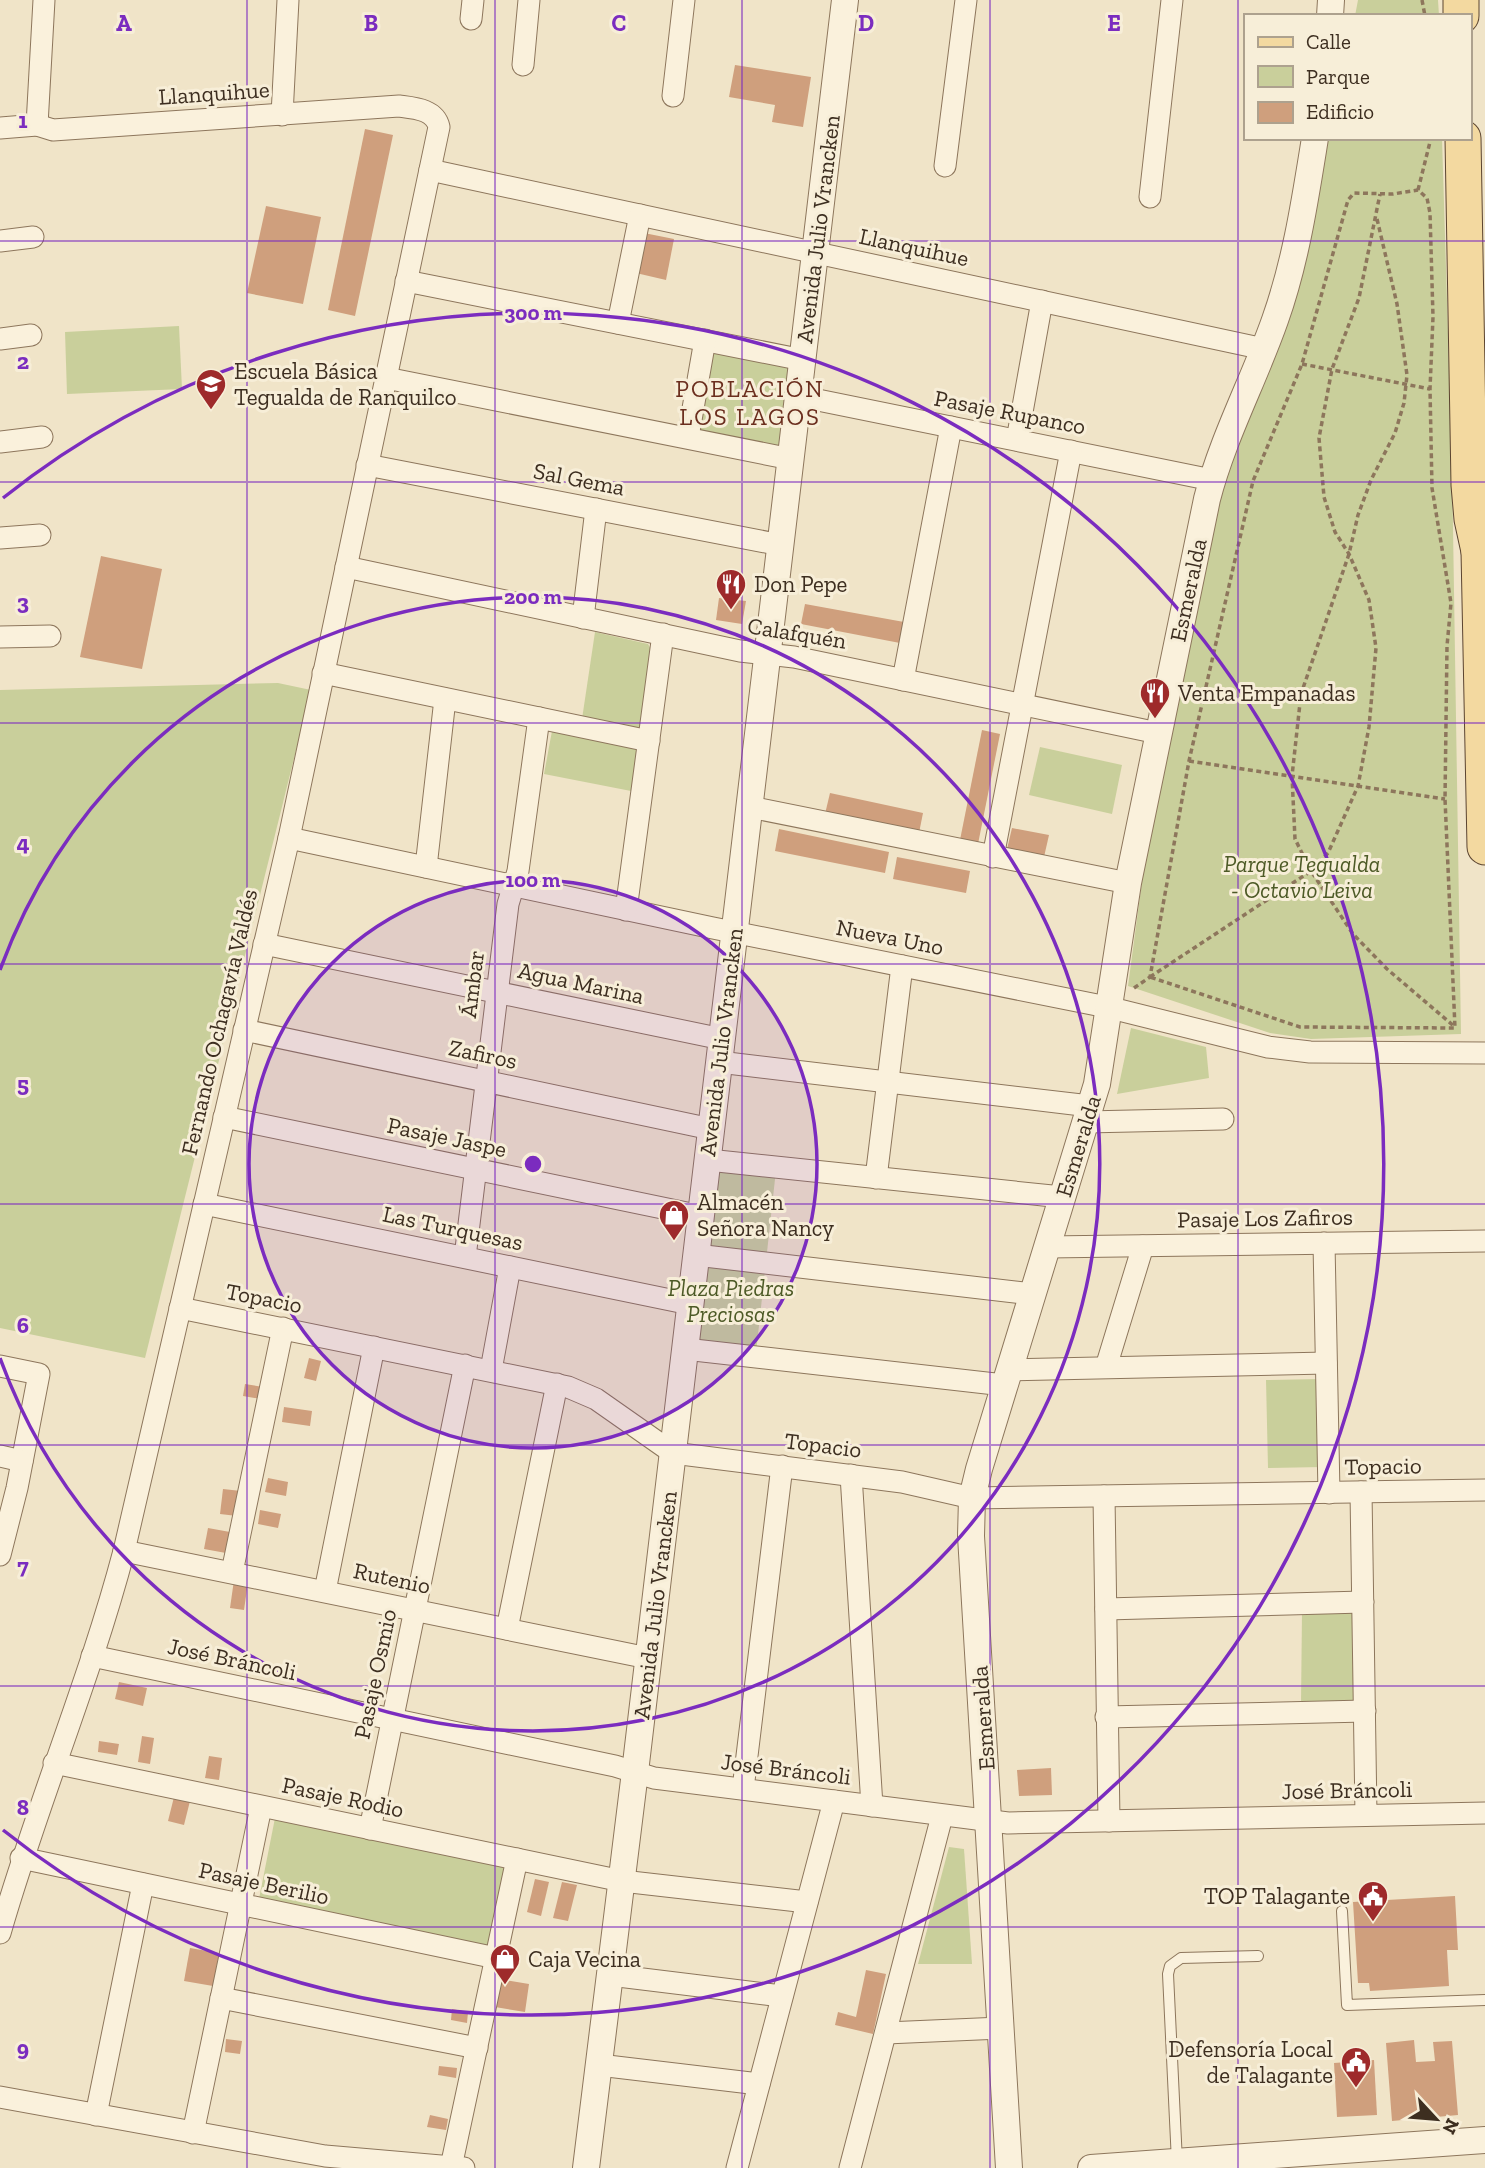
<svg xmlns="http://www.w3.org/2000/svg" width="1485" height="2168" font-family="'Zilla Slab',serif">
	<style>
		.green { fill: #c9cf9b }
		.building { fill: #cf9f7d }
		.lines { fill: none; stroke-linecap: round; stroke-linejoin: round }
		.service-casing { stroke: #8d765c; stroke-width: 12 }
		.minor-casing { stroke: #8d765c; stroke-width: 23 }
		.tertiary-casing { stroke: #8d765c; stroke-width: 28 }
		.primary-casing { stroke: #5b4430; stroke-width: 37 }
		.path { stroke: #8d765c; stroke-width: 3.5; stroke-dasharray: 5 3.5; stroke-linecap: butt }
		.service { stroke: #faf1dc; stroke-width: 10 }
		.minor { stroke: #faf1dc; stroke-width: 21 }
		.tertiary { stroke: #faf1dc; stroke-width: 26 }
		.primary { stroke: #f3d9a0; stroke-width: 35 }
		.grid { fill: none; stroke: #7b2cbf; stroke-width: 2; stroke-opacity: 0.55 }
		.ring { fill: none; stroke: #7b2cbf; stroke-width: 3.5 }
		.labels { text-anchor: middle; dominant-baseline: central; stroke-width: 6; stroke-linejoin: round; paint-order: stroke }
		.street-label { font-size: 23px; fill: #3d2e20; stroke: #f7eed8 }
		.poi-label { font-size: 23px; fill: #3d2e20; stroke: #f7eed8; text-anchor: start }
		.park-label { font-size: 23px; font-style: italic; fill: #4d5a26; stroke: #f7eed8 }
		.neighbourhood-label { font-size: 24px; letter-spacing: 2px; fill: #6b2e1e; stroke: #f7eed8 }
		.grid-label { font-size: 23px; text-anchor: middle; font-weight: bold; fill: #7b2cbf; stroke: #f7eed8; stroke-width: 6; stroke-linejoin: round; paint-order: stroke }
		.centre { fill: #7b2cbf; stroke: #f7eed8; stroke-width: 3.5 }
		.ring-label { font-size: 21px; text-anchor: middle; font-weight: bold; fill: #7b2cbf; stroke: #f7eed8; stroke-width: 6; stroke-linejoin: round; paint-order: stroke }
	</style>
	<rect width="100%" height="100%" fill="#f0e4c8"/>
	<g class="green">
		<polygon points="1358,0 1438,0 1439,16 1355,16"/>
		<polygon points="1329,138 1442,138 1452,464 1461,1034 1311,1039 1270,1033 1128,986 1163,725 1218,499 1312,222"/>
		<polygon points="179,326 182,389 67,394 65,332"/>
		<polygon points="710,350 791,369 780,446 700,433"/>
		<polygon points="595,632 648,644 652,651 642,728 637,731 582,719"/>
		<polygon points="278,683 311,690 145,1358 0,1328 0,690"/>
		<polygon points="552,731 639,748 631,791 544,774"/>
		<polygon points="1040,747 1122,765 1112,814 1029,795"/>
		<polygon points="1131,1028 1206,1047 1209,1078 1117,1094"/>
		<polygon points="717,1163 776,1170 756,1353 694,1348"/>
		<polygon points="1320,1379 1322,1467 1268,1468 1266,1380"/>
		<polygon points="1302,1611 1360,1611 1359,1705 1301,1704"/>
		<polygon points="275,1818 510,1864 493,1949 258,1904"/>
		<polygon points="949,1847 964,1849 972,1964 918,1964"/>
	</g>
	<g class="building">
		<polygon points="735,65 811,77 803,127 772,122 775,105 729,97"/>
		<polygon points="365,129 393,135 355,316 328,310"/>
		<polygon points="266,206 321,217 303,304 247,293"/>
		<polygon points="644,233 674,239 666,280 636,273"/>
		<polygon points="101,556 162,569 142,669 80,657"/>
		<polygon points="719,598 746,601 742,624 716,620"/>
		<polygon points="805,604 904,622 900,643 801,624"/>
		<polygon points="982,730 1000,734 978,844 960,840"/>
		<polygon points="830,793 923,813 919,833 825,814"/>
		<polygon points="1012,828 1049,835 1044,857 1007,849"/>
		<polygon points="779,829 889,852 885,873 775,851"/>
		<polygon points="897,857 970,871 966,893 893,879"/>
		<polygon points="309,1358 321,1361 316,1381 304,1378"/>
		<polygon points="245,1384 263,1387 261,1399 243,1396"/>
		<polygon points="284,1407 312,1411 310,1426 282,1422"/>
		<polygon points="268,1478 288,1482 286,1496 265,1492"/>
		<polygon points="223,1489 241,1491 237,1516 220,1514"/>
		<polygon points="260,1510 281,1514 278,1528 258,1524"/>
		<polygon points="208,1528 230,1532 226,1553 204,1549"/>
		<polygon points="234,1580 248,1582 244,1610 230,1608"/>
		<polygon points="119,1682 147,1688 143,1706 115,1699"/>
		<polygon points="142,1736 154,1738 150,1764 138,1762"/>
		<polygon points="99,1741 119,1744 117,1755 98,1752"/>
		<polygon points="209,1756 222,1758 219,1780 205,1778"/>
		<polygon points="1051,1768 1052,1795 1019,1796 1017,1770"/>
		<polygon points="175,1793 191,1797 184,1825 168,1821"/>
		<polygon points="535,1879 549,1882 541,1916 527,1912"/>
		<polygon points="562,1882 577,1885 568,1921 553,1918"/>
		<polygon points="1455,1896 1458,1950 1447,1950 1449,1986 1370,1991 1369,1983 1358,1983 1353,1902"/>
		<polygon points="190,1948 219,1953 213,1986 184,1981"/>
		<polygon points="866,1970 886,1974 873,2034 835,2025 838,2012 856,2017"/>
		<polygon points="500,1979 529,1984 525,2012 495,2007"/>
		<polygon points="452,2009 468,2012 467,2023 451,2020"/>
		<polygon points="226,2039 242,2041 240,2054 225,2052"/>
		<polygon points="1414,2040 1416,2062 1435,2061 1433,2042 1452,2041 1458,2115 1392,2121 1386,2043"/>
		<polygon points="1374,2060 1377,2115 1337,2117 1334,2063"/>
		<polygon points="439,2066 457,2068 456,2078 438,2075"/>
		<polygon points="430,2115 448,2119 446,2130 427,2127"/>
	</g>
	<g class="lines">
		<g class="service-casing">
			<g id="service">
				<polyline points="1342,1911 1347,2005 1485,2000"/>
				<polyline points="1177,2162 1168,1974 1170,1966 1181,1958 1258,1956"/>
			</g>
		</g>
		<g class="minor-casing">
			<g id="minor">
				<polyline points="471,19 473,0"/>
				<polyline points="523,65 529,0"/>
				<polyline points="673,96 684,0"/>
				<polyline points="282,115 288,0"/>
				<polyline points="37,125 44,0"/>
				<path d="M0,128L37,125L53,130L399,106C414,108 435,109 439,127L289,838L124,1551C90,1680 37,1804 0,1933"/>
				<polyline points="945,166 966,0"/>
				<polyline points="430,170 1264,349"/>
				<polyline points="1150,197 1172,0"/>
				<polyline points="0,241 33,237"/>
				<polyline points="406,281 803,360"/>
				<polyline points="618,323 640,215"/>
				<polyline points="0,339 31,335"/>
				<polyline points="386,378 791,459"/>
				<polyline points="798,396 1212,480"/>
				<polyline points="688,437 705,340"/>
				<polyline points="1017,440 1042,301"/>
				<polyline points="0,442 42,437"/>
				<polyline points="367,465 781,545"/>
				<polyline points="0,538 40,535"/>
				<polyline points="346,567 740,651 794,657 1158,733"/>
				<polyline points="583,618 596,509"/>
				<polyline points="0,637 50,636"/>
				<polyline points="323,673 649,741"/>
				<polyline points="903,680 951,427"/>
				<polyline points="750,807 1128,883"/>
				<polyline points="289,838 713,928 1107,1007 1268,1047 1310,1052 1485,1053"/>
				<polyline points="993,857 1071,451"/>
				<polyline points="426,867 445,699"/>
				<polyline points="626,910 663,634"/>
				<polyline points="264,944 722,1039"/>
				<polyline points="244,1030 711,1129"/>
				<polyline points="719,1062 1090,1106"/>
				<polyline points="224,1117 701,1216"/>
				<polyline points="1086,1122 1223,1119"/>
				<polyline points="708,1160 1062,1197"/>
				<polyline points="876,1178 902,966"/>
				<polyline points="204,1204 690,1304"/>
				<polyline points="1324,1243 1329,1493"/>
				<polyline points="1047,1247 1485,1241"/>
				<polyline points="696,1255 1032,1294"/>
				<polyline points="465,1257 508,904 518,871 539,718"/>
				<polyline points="180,1308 568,1387 596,1399 673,1453 902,1482 972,1498 1485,1490"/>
				<polyline points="685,1349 1004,1385"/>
				<polyline points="0,1366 39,1374 17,1488 0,1555"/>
				<polyline points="1106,1367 1143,1246"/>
				<polyline points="491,1370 510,1267"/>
				<polyline points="1009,1370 1326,1363"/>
				<polyline points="0,1456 22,1461"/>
				<polyline points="851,1475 872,1806"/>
				<polyline points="1361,1492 1366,1815"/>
				<polyline points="1104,1496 1109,1821"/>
				<polyline points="124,1551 648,1658"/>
				<polyline points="232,1572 283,1328"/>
				<polyline points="325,1591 374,1347"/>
				<polyline points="1106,1609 1363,1602"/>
				<polyline points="507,1629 557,1384"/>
				<polyline points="92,1656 615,1766 654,1778 1008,1823 1485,1813"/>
				<polyline points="1106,1717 1365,1711"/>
				<polyline points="54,1763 622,1881 807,1902"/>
				<polyline points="743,1789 782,1466"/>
				<polyline points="370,1829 465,1365"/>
				<polyline points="21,1858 496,1958"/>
				<polyline points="610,1975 782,1996"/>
				<polyline points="221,1998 477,2048"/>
				<polyline points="886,2033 1001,2028"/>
				<polyline points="599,2065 759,2084"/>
				<polyline points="0,2097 325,2156 464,2168"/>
				<polyline points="96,2115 143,1884"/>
				<polyline points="193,2133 261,1807"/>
				<polyline points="451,2167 517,1859"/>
				<polyline points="737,2168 834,1801"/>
				<polyline points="850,2168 942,1816"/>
			</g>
		</g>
		<g class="tertiary-casing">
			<g id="tertiary">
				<polyline points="1330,16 1331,0"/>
				<polyline points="586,2168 635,1772 845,0"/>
				<path d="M1009,2168L971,1536L972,1498L979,1469L1097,1084L1128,883L1207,499C1223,437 1254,380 1275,320C1296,261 1305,200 1315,138"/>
				<polyline points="1091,2168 1485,2140"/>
			</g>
		</g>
		<g class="primary-casing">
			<g id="primary">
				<polyline points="1461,0 1461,16"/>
				<polyline points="1463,138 1469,485 1472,519 1479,551"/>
				<polyline points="1483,528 1479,551 1485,847"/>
			</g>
		</g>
		<g class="path">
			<polyline points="1422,0 1425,16"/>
			<polyline points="1418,190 1431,138"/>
			<polyline points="1377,219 1397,304 1407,375 1404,403 1395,433 1371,480 1358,515 1349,554 1301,694 1292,776 1295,839 1311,871 1353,934 1387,969 1455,1027"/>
			<polyline points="1302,364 1430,389"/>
			<polyline points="1189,761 1445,799"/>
			<polyline points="1150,977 1311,871 1328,853 1358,786 1369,727 1376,648 1369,600 1349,554 1335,532 1324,497 1319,438 1332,369 1359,298 1380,194"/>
			<polyline points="1134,988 1150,977 1189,761 1253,481 1302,364 1348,200 1354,193 1393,194 1418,190 1427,198 1430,213 1433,317 1430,389 1432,488 1451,603 1447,646 1445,799 1455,1028 1300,1027 1150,977"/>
		</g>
		<use href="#service" class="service"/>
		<use href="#minor" class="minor"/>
		<use href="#tertiary" class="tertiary"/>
		<use href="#primary" class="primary"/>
	</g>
	<path class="grid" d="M247,0V2168M495,0V2168M742,0V2168M990,0V2168M1238,0V2168M0,241H1485M0,482H1485M0,723H1485M0,964H1485M0,1204H1485M0,1445H1485M0,1686H1485M0,1927H1485"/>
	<circle cx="533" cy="1164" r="284" fill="#7b2cbf" fill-opacity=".12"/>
	<g class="ring">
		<circle cx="533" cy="1164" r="284"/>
		<path d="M0 970A567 567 0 1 1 0 1358"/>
		<path d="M3 498A851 851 0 1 1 3 1830"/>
	</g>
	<defs>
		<g id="school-pin" transform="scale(1.575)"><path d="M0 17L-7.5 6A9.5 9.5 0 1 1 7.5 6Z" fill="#9e2a2b" stroke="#f7eed8"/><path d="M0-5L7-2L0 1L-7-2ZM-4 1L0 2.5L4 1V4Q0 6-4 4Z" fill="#fff"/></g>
		<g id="restaurant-pin" transform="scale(1.575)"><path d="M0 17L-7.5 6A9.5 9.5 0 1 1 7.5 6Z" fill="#9e2a2b" stroke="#f7eed8"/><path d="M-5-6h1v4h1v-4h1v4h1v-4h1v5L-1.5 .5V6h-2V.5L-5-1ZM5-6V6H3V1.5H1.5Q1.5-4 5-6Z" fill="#fff"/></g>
		<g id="shop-pin" transform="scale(1.575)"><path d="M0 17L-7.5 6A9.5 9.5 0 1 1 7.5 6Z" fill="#9e2a2b" stroke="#f7eed8"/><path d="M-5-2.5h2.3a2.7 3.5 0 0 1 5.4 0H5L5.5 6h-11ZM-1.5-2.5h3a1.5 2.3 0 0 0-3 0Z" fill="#fff"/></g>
		<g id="civic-pin" transform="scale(1.575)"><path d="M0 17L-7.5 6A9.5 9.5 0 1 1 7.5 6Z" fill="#9e2a2b" stroke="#f7eed8"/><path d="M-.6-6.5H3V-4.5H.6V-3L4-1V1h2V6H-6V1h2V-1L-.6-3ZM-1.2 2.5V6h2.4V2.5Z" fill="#fff"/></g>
	</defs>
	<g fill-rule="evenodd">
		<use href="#school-pin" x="211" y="384"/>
		<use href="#restaurant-pin" x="731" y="584"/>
		<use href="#restaurant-pin" x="1155" y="693"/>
		<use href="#shop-pin" x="674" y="1215"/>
		<use href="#civic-pin" x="1373" y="1896"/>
		<use href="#shop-pin" x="505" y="1959"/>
		<use href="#civic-pin" x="1356" y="2062"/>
	</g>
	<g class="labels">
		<g class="street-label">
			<text transform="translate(214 93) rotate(-4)">Llanquihue</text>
			<text transform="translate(818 229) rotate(-83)">Avenida Julio Vrancken</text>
			<text transform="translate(914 247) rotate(12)">Llanquihue</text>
			<text transform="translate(1010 412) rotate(11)">Pasaje Rupanco</text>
			<text transform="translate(579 479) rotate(11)">Sal Gema</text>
			<text transform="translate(1188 590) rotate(-78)">Esmeralda</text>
			<text transform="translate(797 633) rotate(9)">Calafquén</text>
			<text transform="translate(890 937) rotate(11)">Nueva Uno</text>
			<text transform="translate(581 983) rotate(12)">Agua Marina</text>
			<text transform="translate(472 984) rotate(-83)">Ámbar</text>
			<text transform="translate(219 1022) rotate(-77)">Fernando Ochagavía Valdés</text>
			<text transform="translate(721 1042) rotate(-83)">Avenida Julio Vrancken</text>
			<text transform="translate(483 1054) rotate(12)">Zafiros</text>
			<text transform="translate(447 1137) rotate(12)">Pasaje Jaspe</text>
			<text transform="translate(1078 1146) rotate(-73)">Esmeralda</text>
			<text transform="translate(1265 1218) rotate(-1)">Pasaje Los Zafiros</text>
			<text transform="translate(453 1228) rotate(12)">Las Turquesas</text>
			<text transform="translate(264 1298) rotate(11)">Topacio</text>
			<text transform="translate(823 1445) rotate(7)">Topacio</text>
			<text transform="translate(1383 1466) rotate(-1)">Topacio</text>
			<text transform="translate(392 1578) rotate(12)">Rutenio</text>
			<text transform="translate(655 1605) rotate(-83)">Avenida Julio Vrancken</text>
			<text transform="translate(232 1659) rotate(12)">José Bráncoli</text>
			<text transform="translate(375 1674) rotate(-78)">Pasaje Osmio</text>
			<text transform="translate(983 1718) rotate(-94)">Esmeralda</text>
			<text transform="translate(786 1769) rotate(7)">José Bráncoli</text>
			<text transform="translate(1347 1790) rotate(-1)">José Bráncoli</text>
			<text transform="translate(343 1797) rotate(12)">Pasaje Rodio</text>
			<text transform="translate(264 1883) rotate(12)">Pasaje Berilio</text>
		</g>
		<g class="poi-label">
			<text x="234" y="371">Escuela Básica<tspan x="234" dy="26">Tegualda de Ranquilco</tspan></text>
			<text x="754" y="584">Don Pepe</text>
			<text x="1178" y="693">Venta Empanadas</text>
			<text x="697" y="1202">Almacén<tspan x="697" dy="26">Señora Nancy</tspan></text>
			<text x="1350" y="1896" text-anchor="end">TOP Talagante</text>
			<text x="528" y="1959">Caja Vecina</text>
			<text x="1333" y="2049" text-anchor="end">Defensoría Local<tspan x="1333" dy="26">de Talagante</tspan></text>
		</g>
		<g class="park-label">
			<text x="1302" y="864">Parque Tegualda<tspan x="1302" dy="26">- Octavio Leiva</tspan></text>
			<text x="731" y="1288">Plaza Piedras<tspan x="731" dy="26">Preciosas</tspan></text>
		</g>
		<g class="neighbourhood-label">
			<text x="750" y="388">POBLACIÓN<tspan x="750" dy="28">LOS LAGOS</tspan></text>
		</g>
	</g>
	<g class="grid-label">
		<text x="124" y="31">A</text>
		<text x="371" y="31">B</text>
		<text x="619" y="31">C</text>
		<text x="866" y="31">D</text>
		<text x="1114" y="31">E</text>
		<text x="23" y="128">1</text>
		<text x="23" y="369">2</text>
		<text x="23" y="610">3</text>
		<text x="23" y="851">4</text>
		<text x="23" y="1092">5</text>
		<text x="23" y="1333">6</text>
		<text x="23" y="1574">7</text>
		<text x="23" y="1815">8</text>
		<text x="23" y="2056">9</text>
	</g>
	<circle cx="533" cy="1164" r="10" class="centre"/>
	<g class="ring-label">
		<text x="533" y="320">300 m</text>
		<text x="533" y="604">200 m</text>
		<text x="533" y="887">100 m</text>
	</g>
	<rect x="1244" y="14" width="228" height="126" fill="#f7eed8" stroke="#ada18e" stroke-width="2"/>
	<rect x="1258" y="37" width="35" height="10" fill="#f3d9a0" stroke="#ada18e" stroke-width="2"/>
	<text x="1306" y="49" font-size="21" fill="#3d2e20">Calle</text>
	<rect x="1258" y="66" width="35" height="21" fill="#c9cf9b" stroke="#ada18e" stroke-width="2"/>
	<text x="1306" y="84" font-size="21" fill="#3d2e20">Parque</text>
	<rect x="1258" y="102" width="35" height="21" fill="#cf9f7d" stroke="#ada18e" stroke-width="2"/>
	<text x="1306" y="119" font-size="21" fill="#3d2e20">Edificio</text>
	<g transform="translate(1436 2119) rotate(116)" stroke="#f7eed8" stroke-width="5" paint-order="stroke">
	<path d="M0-5L12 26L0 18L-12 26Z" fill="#3d2e20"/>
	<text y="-10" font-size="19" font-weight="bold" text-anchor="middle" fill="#3d2e20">N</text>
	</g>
</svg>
